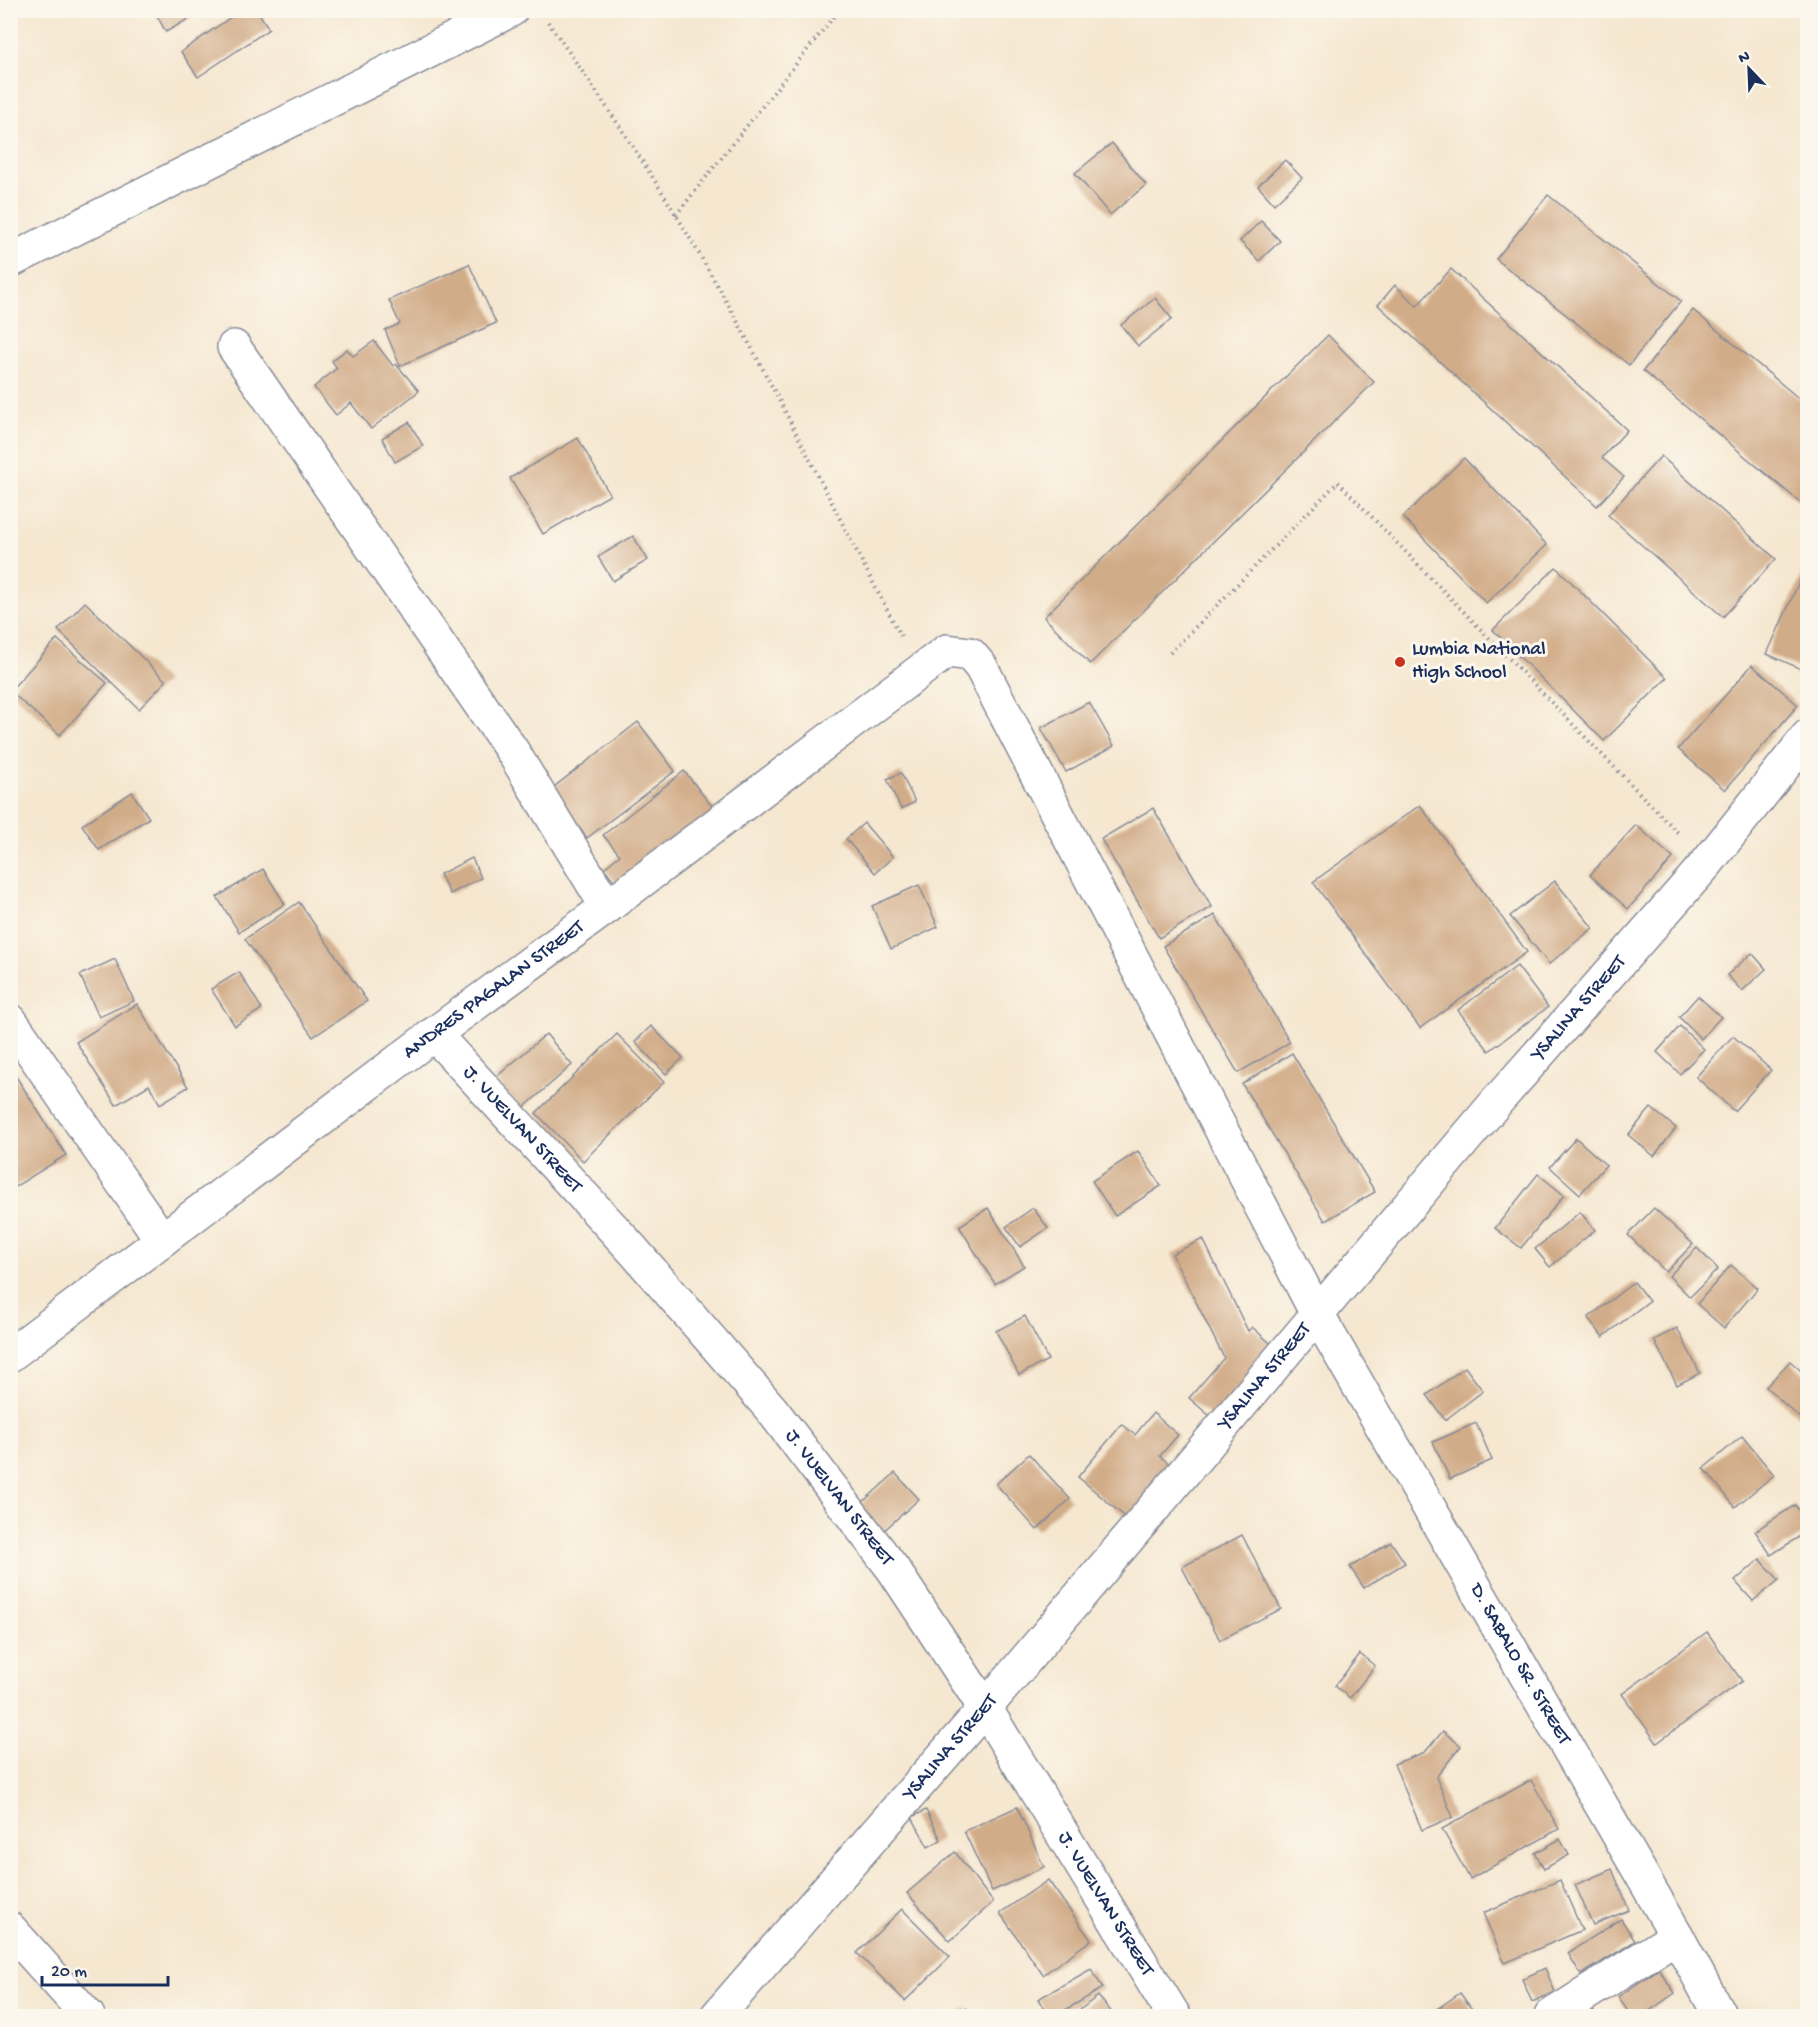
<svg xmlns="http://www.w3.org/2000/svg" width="1818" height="2027" font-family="'Gochi Hand',sans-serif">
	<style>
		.building { fill: #d1ac88 }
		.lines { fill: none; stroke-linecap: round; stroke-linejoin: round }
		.street-casing { stroke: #888b97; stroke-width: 36 }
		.secondary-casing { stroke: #888b97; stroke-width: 36 }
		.path { stroke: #888b97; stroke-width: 4; stroke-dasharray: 1.5 4.5; stroke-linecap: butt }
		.street { stroke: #fff; stroke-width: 33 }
		.secondary { stroke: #fff; stroke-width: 33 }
		.poi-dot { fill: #c8321e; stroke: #fbf7ec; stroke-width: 2 }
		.labels { text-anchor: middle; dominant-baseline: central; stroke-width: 6; stroke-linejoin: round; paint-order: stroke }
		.poi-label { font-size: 20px; fill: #1b2f5e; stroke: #fbf7ec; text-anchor: start }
		.street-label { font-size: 20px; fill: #1b2f5e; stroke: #fbf7ec }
	</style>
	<rect width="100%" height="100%" fill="#fbf7ec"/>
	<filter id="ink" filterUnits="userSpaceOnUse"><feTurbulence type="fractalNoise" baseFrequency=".0167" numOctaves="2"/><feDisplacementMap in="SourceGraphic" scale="12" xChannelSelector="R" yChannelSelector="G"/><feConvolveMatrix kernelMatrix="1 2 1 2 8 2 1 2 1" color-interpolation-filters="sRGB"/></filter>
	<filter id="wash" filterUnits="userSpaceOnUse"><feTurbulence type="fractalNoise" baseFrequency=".008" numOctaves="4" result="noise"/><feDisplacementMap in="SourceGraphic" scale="24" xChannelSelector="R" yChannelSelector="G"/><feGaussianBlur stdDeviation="1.35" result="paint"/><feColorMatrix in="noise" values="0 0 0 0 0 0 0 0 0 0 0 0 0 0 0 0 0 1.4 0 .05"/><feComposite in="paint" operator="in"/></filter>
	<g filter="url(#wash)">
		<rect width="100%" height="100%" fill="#f5e7d0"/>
		<g id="blocks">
			<g class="building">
				<polygon points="154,10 204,10 166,32"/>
				<polygon points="241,10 257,10 269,29 198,77 181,52"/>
				<polygon points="1112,143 1146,185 1110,215 1075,173"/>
				<polygon points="1285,160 1302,178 1274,204 1258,186"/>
				<polygon points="1548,195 1681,301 1629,365 1496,259"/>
				<polygon points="1261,221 1280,241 1259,261 1240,241"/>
				<polygon points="469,264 496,323 400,366 385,330 400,324 389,300"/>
				<polygon points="1451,269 1627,430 1602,458 1624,477 1597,506 1378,305 1395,285 1417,306"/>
				<polygon points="1155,298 1172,319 1138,346 1121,325"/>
				<polygon points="1693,310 1808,406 1808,509 1643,371"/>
				<polygon points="1328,335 1374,382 1090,664 1044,617"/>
				<polygon points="374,341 393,366 396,364 419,391 371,429 351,403 336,415 314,387 337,368 332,361 347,349 353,356"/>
				<polygon points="409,422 423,446 395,462 382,438"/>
				<polygon points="578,438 610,495 543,534 510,478"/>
				<polygon points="1661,456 1776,559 1723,617 1608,515"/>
				<polygon points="1464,458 1547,545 1486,603 1403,517"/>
				<polygon points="633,536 648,560 613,581 598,557"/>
				<polygon points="1808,562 1808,672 1767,654"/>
				<polygon points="1556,567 1667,678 1604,741 1493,630"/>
				<polygon points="85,602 166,681 139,709 58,630"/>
				<polygon points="57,639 107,683 60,735 10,691"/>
				<polygon points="1752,665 1798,705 1725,790 1678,749"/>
				<polygon points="1089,702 1114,746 1066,772 1041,728"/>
				<polygon points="638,722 675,771 587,838 550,790"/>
				<polygon points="684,771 719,815 622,891 604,868 620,855 603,835"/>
				<polygon points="901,773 915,802 901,809 887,779"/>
				<polygon points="132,792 149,818 99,850 82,825"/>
				<polygon points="1420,805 1527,952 1420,1028 1313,882"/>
				<polygon points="1153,808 1212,907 1159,938 1101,839"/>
				<polygon points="864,823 893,857 875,873 846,839"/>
				<polygon points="1636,825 1673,858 1628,909 1590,875"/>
				<polygon points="472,858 481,878 450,894 440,874"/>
				<polygon points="263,869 285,904 239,932 217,897"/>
				<polygon points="1555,881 1593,928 1549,964 1510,916"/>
				<polygon points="919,885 938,927 891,949 872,906"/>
				<polygon points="299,902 367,1001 313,1037 245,939"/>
				<polygon points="1215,915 1290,1042 1238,1073 1163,946"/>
				<polygon points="1752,953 1766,969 1742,991 1727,975"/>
				<polygon points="115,959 134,1001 99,1017 80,975"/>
				<polygon points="1517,966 1548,1007 1489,1051 1458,1010"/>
				<polygon points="239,972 262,1009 235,1026 211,989"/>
				<polygon points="1698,996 1721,1017 1701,1039 1679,1017"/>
				<polygon points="137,1004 188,1087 160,1104 149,1085 116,1105 76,1042"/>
				<polygon points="651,1026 683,1058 666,1074 635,1042"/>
				<polygon points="1680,1026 1704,1049 1680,1074 1657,1052"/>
				<polygon points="546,1034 572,1065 521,1110 494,1079"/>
				<polygon points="617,1034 664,1082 583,1161 536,1113"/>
				<polygon points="1733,1036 1771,1070 1734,1111 1696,1077"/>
				<polygon points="1292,1053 1375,1192 1325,1221 1242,1084"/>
				<polygon points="10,1067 66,1155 10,1190"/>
				<polygon points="1651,1108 1676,1128 1654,1156 1628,1135"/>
				<polygon points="1576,1138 1606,1165 1580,1194 1550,1167"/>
				<polygon points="1138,1151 1161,1186 1115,1216 1092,1181"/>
				<polygon points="1538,1174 1564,1195 1521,1248 1495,1228"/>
				<polygon points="988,1208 1024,1266 995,1284 959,1226"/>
				<polygon points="1033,1208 1048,1228 1020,1247 1006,1227"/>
				<polygon points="1654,1208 1693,1244 1666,1272 1628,1235"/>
				<polygon points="1580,1212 1595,1230 1550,1267 1535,1249"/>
				<polygon points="1203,1239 1248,1331 1252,1327 1280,1352 1218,1423 1189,1398 1224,1358 1172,1254"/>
				<polygon points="1697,1248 1718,1269 1690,1297 1669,1276"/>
				<polygon points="1731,1265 1758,1288 1724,1328 1697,1304"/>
				<polygon points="1634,1282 1649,1301 1603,1337 1588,1318"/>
				<polygon points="1025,1316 1048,1360 1019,1375 996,1331"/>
				<polygon points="1677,1328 1700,1373 1677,1385 1654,1340"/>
				<polygon points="1790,1361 1808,1377 1808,1408 1799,1417 1766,1387"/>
				<polygon points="1465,1367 1483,1391 1445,1420 1427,1395"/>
				<polygon points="1153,1413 1178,1435 1160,1456 1175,1469 1130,1521 1078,1477 1122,1424 1135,1435"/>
				<polygon points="1476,1423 1492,1460 1450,1479 1433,1442"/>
				<polygon points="1742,1436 1774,1475 1735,1507 1704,1468"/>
				<polygon points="1029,1454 1070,1499 1037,1530 996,1484"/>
				<polygon points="895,1473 919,1499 879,1535 855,1509"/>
				<polygon points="1795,1505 1808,1523 1808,1531 1771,1555 1755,1531"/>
				<polygon points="1242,1535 1281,1609 1220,1640 1182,1567"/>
				<polygon points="1391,1542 1405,1563 1364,1588 1350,1567"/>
				<polygon points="1760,1559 1779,1580 1753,1601 1735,1581"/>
				<polygon points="1707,1632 1742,1681 1657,1743 1622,1694"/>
				<polygon points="1360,1654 1375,1666 1350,1698 1335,1686"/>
				<polygon points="1443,1731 1461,1746 1436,1777 1453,1817 1422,1830 1394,1764 1425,1752"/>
				<polygon points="1531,1780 1559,1829 1470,1879 1442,1829"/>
				<polygon points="1017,1807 1044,1867 992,1891 964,1831"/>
				<polygon points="926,1810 941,1840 928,1847 912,1817"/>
				<polygon points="1560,1839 1569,1855 1544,1869 1535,1853"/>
				<polygon points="955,1852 993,1902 950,1941 907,1893"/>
				<polygon points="1612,1869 1629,1910 1593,1925 1575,1885"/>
				<polygon points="1048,1880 1091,1940 1043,1975 1000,1913"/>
				<polygon points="1560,1880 1582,1930 1505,1963 1483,1913"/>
				<polygon points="902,1909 950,1957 905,2001 857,1953"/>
				<polygon points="1621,1919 1635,1941 1581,1975 1568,1953"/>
				<polygon points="1545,1968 1555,1992 1532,2002 1522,1979"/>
				<polygon points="1091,1969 1103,1988 1055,2016 1048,2016 1038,1999"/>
				<polygon points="1659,1969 1675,1993 1642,2016 1631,2016 1618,1997"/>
				<polygon points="1460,1993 1477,2016 1427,2016"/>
				<polygon points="1098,1996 1115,2016 1072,2016"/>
				<polygon points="966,2008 971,2016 952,2016"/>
				<polygon points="1593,2010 1597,2016 1584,2016"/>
			</g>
		</g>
	</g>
	<g filter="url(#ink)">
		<use href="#blocks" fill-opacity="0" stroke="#888b97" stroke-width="1.5"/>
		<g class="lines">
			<g class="street-casing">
				<g id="street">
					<polyline points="10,261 511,10"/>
					<polyline points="234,347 513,752 607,907"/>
					<polyline points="10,1020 162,1240"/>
					<path id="s1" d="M434,1034L633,1250L772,1410L893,1569L985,1708L1174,2016"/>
					<path id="s2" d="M10,1355L434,1034L607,907L920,671L947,651L970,654L981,667L1317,1314L1677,1936L1720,2016"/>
					<polyline points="10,1929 88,2016"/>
					<polyline points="1551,2016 1677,1936"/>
				</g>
			</g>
			<g class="secondary-casing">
				<g id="secondary">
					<path id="s3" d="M717,2016L985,1708L1499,1099L1707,863L1808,736"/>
				</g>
			</g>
			<g class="path">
				<path d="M548,22C592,85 636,149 676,215C759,351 826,496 901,636"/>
				<polyline points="676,215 839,10"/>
				<polyline points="1170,653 1338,482 1680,835"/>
			</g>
			<use href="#street" class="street"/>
			<use href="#secondary" class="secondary"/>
		</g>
	</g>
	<circle class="poi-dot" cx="1400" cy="662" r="6"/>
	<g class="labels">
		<g class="poi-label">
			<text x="1412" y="650">Lumbia National<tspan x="1412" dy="23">High School</tspan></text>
		</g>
		<g class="street-label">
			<text stroke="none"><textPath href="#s2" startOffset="606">ANDRES PAGALAN STREET</textPath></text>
			<text stroke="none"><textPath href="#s3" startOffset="1326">YSALINA STREET</textPath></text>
			<text stroke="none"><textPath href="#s1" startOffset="130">J. VUELVAN STREET</textPath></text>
			<text stroke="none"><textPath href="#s3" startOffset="842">YSALINA STREET</textPath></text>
			<text stroke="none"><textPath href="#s1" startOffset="616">J. VUELVAN STREET</textPath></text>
			<text stroke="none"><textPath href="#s2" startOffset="2346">D. SABALO SR. STREET</textPath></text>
			<text stroke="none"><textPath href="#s3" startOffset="356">YSALINA STREET</textPath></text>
			<text stroke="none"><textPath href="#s1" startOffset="1102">J. VUELVAN STREET</textPath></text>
		</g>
	</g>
	<rect width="1818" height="2027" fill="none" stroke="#fbf7ec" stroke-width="36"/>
	<g transform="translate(1749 69) rotate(337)" stroke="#fbf7ec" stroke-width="4.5" paint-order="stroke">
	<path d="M0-4.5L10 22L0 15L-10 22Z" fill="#1b2f5e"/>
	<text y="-9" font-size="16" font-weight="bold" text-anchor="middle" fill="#1b2f5e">N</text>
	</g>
	<path d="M42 1976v9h126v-9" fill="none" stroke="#1b2f5e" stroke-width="3"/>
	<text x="51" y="1976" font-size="18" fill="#1b2f5e" stroke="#fbf7ec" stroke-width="4.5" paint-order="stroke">20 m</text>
</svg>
